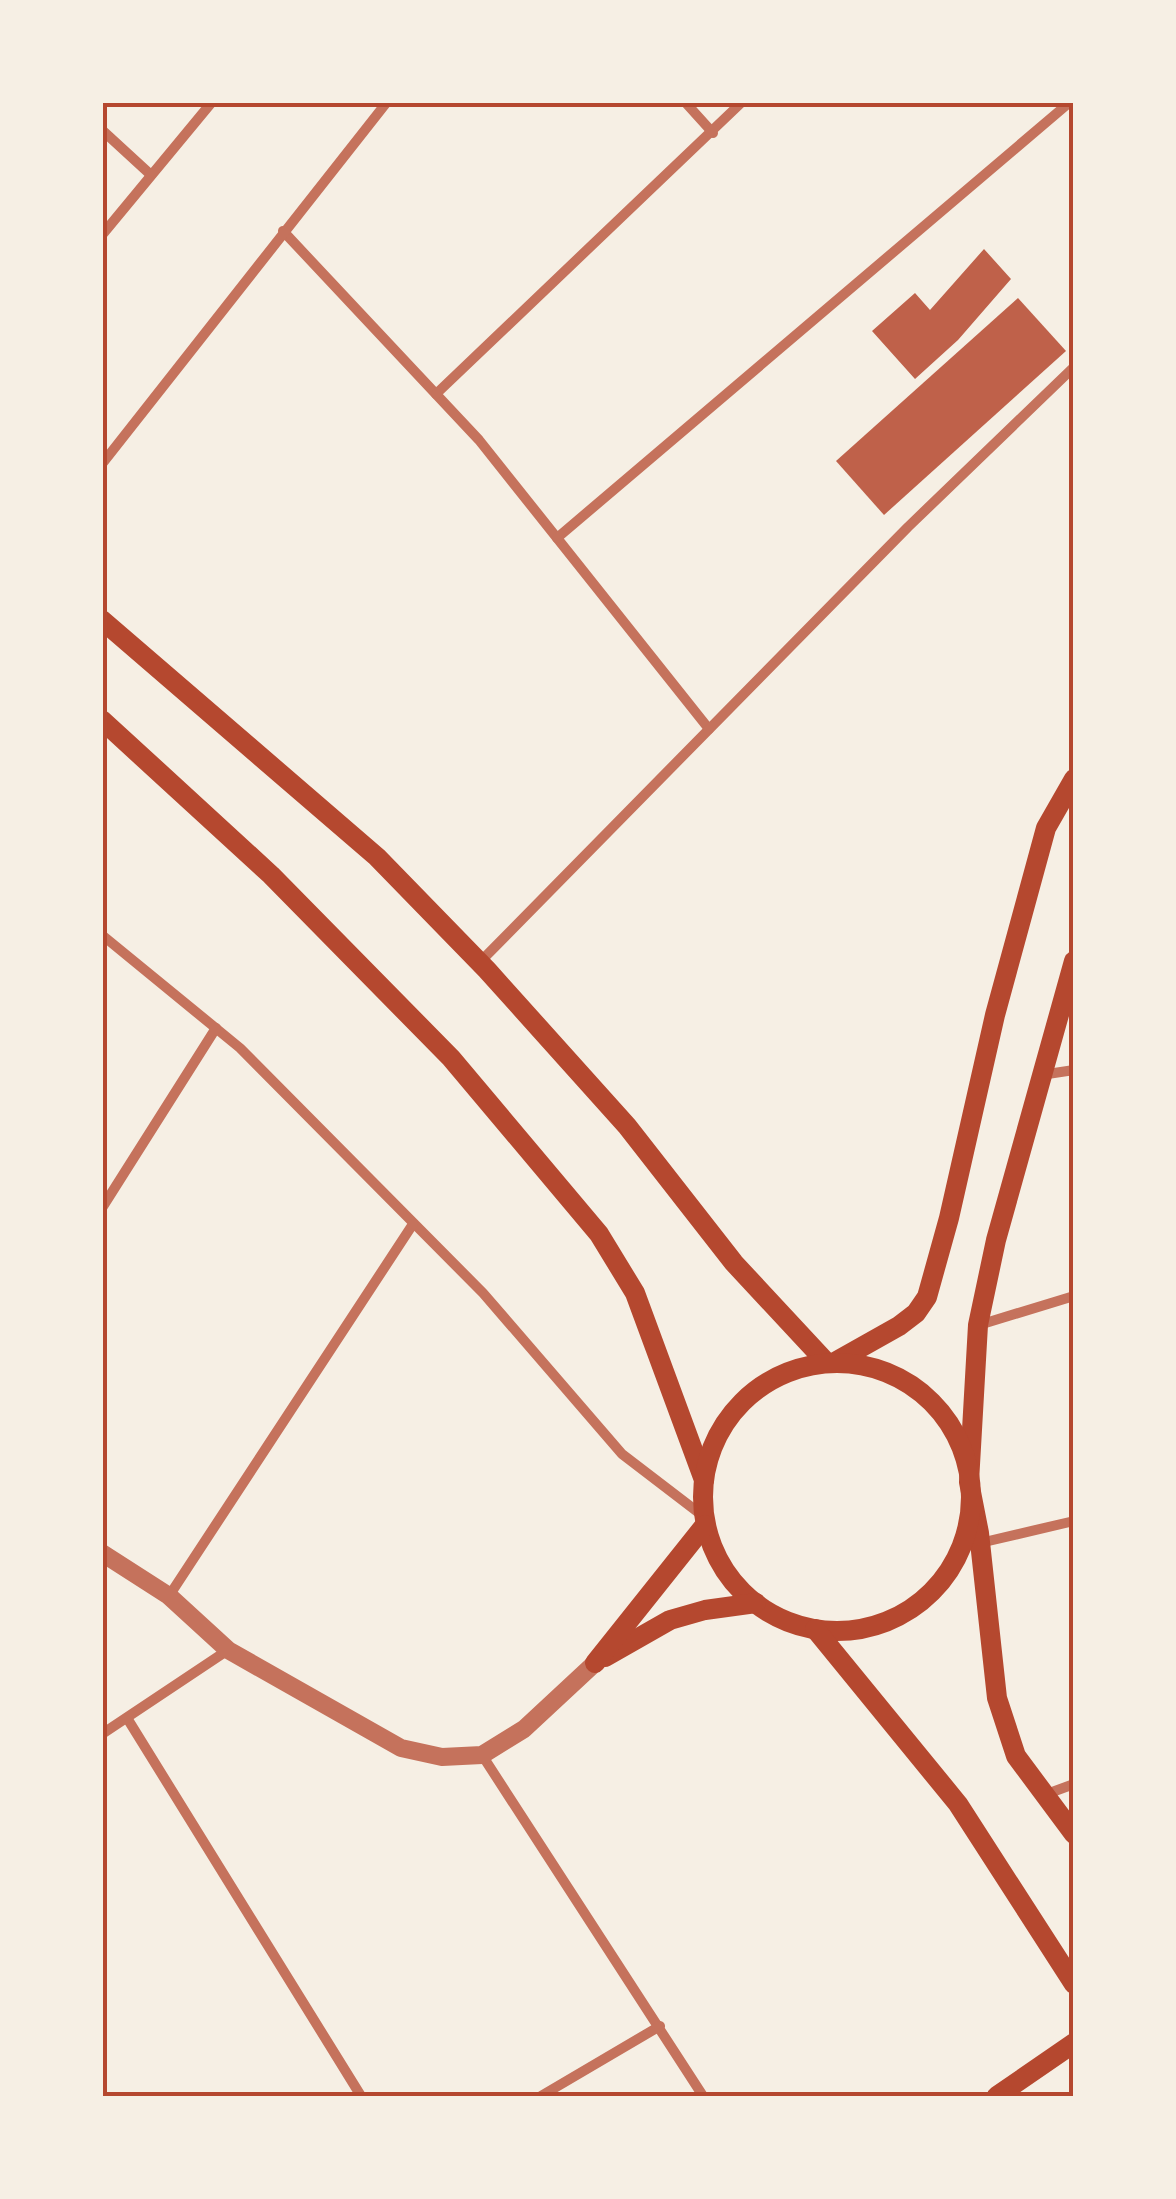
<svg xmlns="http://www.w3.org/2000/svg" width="1176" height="2199" font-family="Helvetica,sans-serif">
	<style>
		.building { fill: #bf614a }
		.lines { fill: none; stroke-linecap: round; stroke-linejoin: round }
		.minor { stroke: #c5725c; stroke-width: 10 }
		.tertiary { stroke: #c5725c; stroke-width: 18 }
		.secondary { stroke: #b5482f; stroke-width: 20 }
		.neatline { fill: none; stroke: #b5482f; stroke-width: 4 }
	</style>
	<rect width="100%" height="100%" fill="#f6efe4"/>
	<g class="building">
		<polygon points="984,249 1011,279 958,340 915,379 872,331 915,293 930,310"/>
		<polygon points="1018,298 1066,351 884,515 836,461"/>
	</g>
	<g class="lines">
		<g class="minor">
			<polyline points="685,102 713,133"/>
			<polyline points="102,130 151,175"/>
			<polyline points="283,231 479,440 709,729"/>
			<polyline points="102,235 212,102"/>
			<polyline points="436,394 742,102"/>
			<polyline points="102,464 387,102"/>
			<polyline points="557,538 1070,102"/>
			<polyline points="102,935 240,1048 483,1293 622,1454 703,1516"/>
			<polyline points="480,962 908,527 1074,367"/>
			<polyline points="1041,1075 1074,1070"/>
			<polyline points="102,1208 216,1028"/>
			<polyline points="979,1325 1074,1296"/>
			<polyline points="980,1543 1074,1521"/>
			<polyline points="169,1596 413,1224"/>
			<polyline points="127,1718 361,2096"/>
			<polyline points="102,1734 228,1650"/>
			<polyline points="482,1755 703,2096"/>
			<polyline points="1044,1795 1074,1784"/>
			<polyline points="541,2096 660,2026"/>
		</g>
		<polyline class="tertiary" points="102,1553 169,1596 228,1650 401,1748 442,1757 482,1755 524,1729 595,1663"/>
		<g class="secondary">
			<polyline points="102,620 377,857 487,970 627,1126 734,1263 827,1363"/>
			<polyline points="102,720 271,875 451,1058 599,1234 635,1293 704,1480"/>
			<polyline points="1074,961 996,1240 978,1325 969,1482 979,1533 997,1698 1016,1756 1074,1834"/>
			<polyline points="835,1362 899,1326 916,1313 927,1297 949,1218 995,1015 1046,828 1074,779"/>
			<circle cx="837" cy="1497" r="134"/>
			<polyline points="815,1629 958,1804 1074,1984"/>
			<polyline points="605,1657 670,1620 705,1610 756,1603"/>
			<polyline points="595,1663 705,1525"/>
			<polyline points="997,2096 1074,2043"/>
		</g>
	</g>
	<rect width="1176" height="2199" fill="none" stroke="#f6efe4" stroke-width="210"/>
	<rect x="105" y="105" width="966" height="1989" class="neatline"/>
</svg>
